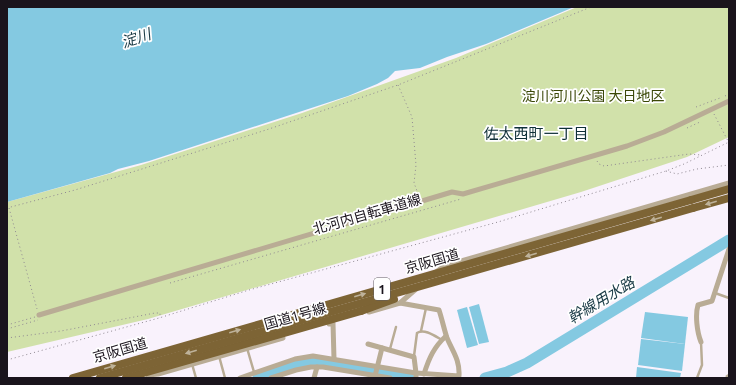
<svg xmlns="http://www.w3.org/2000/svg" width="736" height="385" font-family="Ubuntu,'Noto Sans JP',sans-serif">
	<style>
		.green { fill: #d1e1aa }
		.water { fill: #84c9e1 }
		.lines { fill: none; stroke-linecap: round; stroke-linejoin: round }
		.river { stroke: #84c9e1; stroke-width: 11 }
		.path { stroke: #908992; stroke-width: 1; stroke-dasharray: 1 3; stroke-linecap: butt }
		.service { stroke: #b9ac95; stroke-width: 2.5 }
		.minor { stroke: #b9ac95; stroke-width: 5 }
		.trunk { stroke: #7d6435; stroke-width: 8 }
		.trunk-bridge { stroke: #7d6435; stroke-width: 8 }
		.oneway { fill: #beb29a }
		.labels { text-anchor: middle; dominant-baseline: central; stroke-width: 3.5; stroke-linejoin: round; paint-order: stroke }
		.shield { fill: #fff; stroke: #5f5a60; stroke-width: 1 }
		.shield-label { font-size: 13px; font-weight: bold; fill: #1a141c }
		.park-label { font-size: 14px; fill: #3b4807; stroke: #fff }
		.street-label { font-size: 14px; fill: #1a141c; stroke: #fff }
		.water-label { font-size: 15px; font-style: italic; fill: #193a45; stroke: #fff }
		.neighbourhood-label { font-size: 15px; fill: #0e2f37; stroke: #fff }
	</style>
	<rect width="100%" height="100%" fill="#f9f2fc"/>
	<polygon class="green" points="577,7 729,7 729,137 687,157 581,192 148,319 7,352 7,202 141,165 302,113 456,58"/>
	<g class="water">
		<polygon points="7,7 574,7 486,44 447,57 420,68 395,71 388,78 377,84 348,96 149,161 118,169 110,173 7,202"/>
		<polygon points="479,304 489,342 479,344 469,307"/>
		<polygon points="467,307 478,345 467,348 457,310"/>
		<polygon points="645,312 688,317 685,344 641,338"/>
		<polygon points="641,339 685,344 682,371 638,365"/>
		<polygon points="637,367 681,373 680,378 636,378"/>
	</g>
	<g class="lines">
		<g class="river">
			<path d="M258,378C281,370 300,361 325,363L409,378"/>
			<polyline points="485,378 507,372 527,363 729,240"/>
		</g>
		<g class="path">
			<polyline points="398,85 412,117 416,165 414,183 419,196"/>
			<polyline points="725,96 729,94"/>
			<polyline points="696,107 720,98"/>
			<polyline points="714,114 728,141"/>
			<polyline points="687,128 700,122"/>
			<polyline points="597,161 599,164 604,166 689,154 701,155"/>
			<polyline points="666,171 677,174 697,169 729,165"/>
			<polyline points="7,208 75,190 266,130 398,85 591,7"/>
			<polyline points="9,208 37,309"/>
			<polyline points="170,283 461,199"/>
			<polyline points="7,325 35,317"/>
			<polyline points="7,329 38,320"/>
			<polyline points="7,338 61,331 155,313 160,313 160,318"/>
			<polyline points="7,360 159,318 249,290 498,222 666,171 684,164 729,142"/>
		</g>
		<g class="service">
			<polyline points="715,293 729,298"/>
			<polyline points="421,331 426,308"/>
			<polyline points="247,348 254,372"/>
			<polyline points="390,349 396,327"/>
			<polyline points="219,356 225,378"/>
			<path d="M414,356L417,333C424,328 435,336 442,340"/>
			<polyline points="192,364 196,378"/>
			<polyline points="697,378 702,365 701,342"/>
		</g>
		<g class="minor">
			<polyline points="436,272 444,266 729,183"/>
			<polyline points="369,312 400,303 416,289"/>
			<polyline points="39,315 422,201 452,192 463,194 627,146 664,132 729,101"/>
			<polyline points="329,324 333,323 334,359"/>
			<path d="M701,342C697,332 695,315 698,305L712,301L729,249"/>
			<polyline points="368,344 414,357 416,373 416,378"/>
			<path d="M424,374C429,358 434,347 446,336"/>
			<polyline points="148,375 158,374 283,338"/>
			<polyline points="375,376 382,348"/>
			<polyline points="728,377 729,378"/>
			<path d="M240,378L295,359L313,356L416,373L459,376C460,360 453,352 447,338C444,329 442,319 439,310L400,303"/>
			<polyline points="271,378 296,370 311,367 323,367 390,378"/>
			<polyline points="314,378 317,367"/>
		</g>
		<g class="trunk">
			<polyline points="691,200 729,189"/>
			<polyline points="693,208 729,198"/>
			<polyline points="126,378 361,311"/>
		</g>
		<g class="trunk-bridge">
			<polyline points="361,311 394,299"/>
			<polyline points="73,378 691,200"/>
			<polyline points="100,378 693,208"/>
		</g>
	</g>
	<defs><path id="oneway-solid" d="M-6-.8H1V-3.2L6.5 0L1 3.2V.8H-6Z"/></defs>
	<g class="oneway">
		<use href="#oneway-solid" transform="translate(711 203) rotate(164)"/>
		<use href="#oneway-solid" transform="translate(656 219) rotate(164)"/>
		<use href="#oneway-solid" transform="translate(531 255) rotate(164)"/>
		<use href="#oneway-solid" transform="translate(360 295) rotate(-16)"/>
		<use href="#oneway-solid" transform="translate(235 331) rotate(-16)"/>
		<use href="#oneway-solid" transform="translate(191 352) rotate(164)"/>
		<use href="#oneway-solid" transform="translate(110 367) rotate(-16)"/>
	</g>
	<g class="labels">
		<rect class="shield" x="374" y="278" width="16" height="22" rx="3"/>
		<g class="shield-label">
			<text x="382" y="289">1</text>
		</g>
		<g class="park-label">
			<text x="593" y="96">淀川河川公園 大日地区</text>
		</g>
		<g class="street-label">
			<text transform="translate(367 214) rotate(-16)">北河内自転車道線</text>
			<text transform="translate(432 261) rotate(-16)">京阪国道</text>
			<text transform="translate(295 316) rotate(-16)">国道1号線</text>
			<text transform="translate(120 350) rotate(-16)">京阪国道</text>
		</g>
		<g class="water-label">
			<text transform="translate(136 38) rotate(-19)">淀川</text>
			<text transform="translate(601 300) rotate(-31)">幹線用水路</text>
		</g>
		<g class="neighbourhood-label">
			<text x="536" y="133">佐太西町一丁目</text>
		</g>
	</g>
	<rect width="736" height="385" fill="none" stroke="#1a141c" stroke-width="16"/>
</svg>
